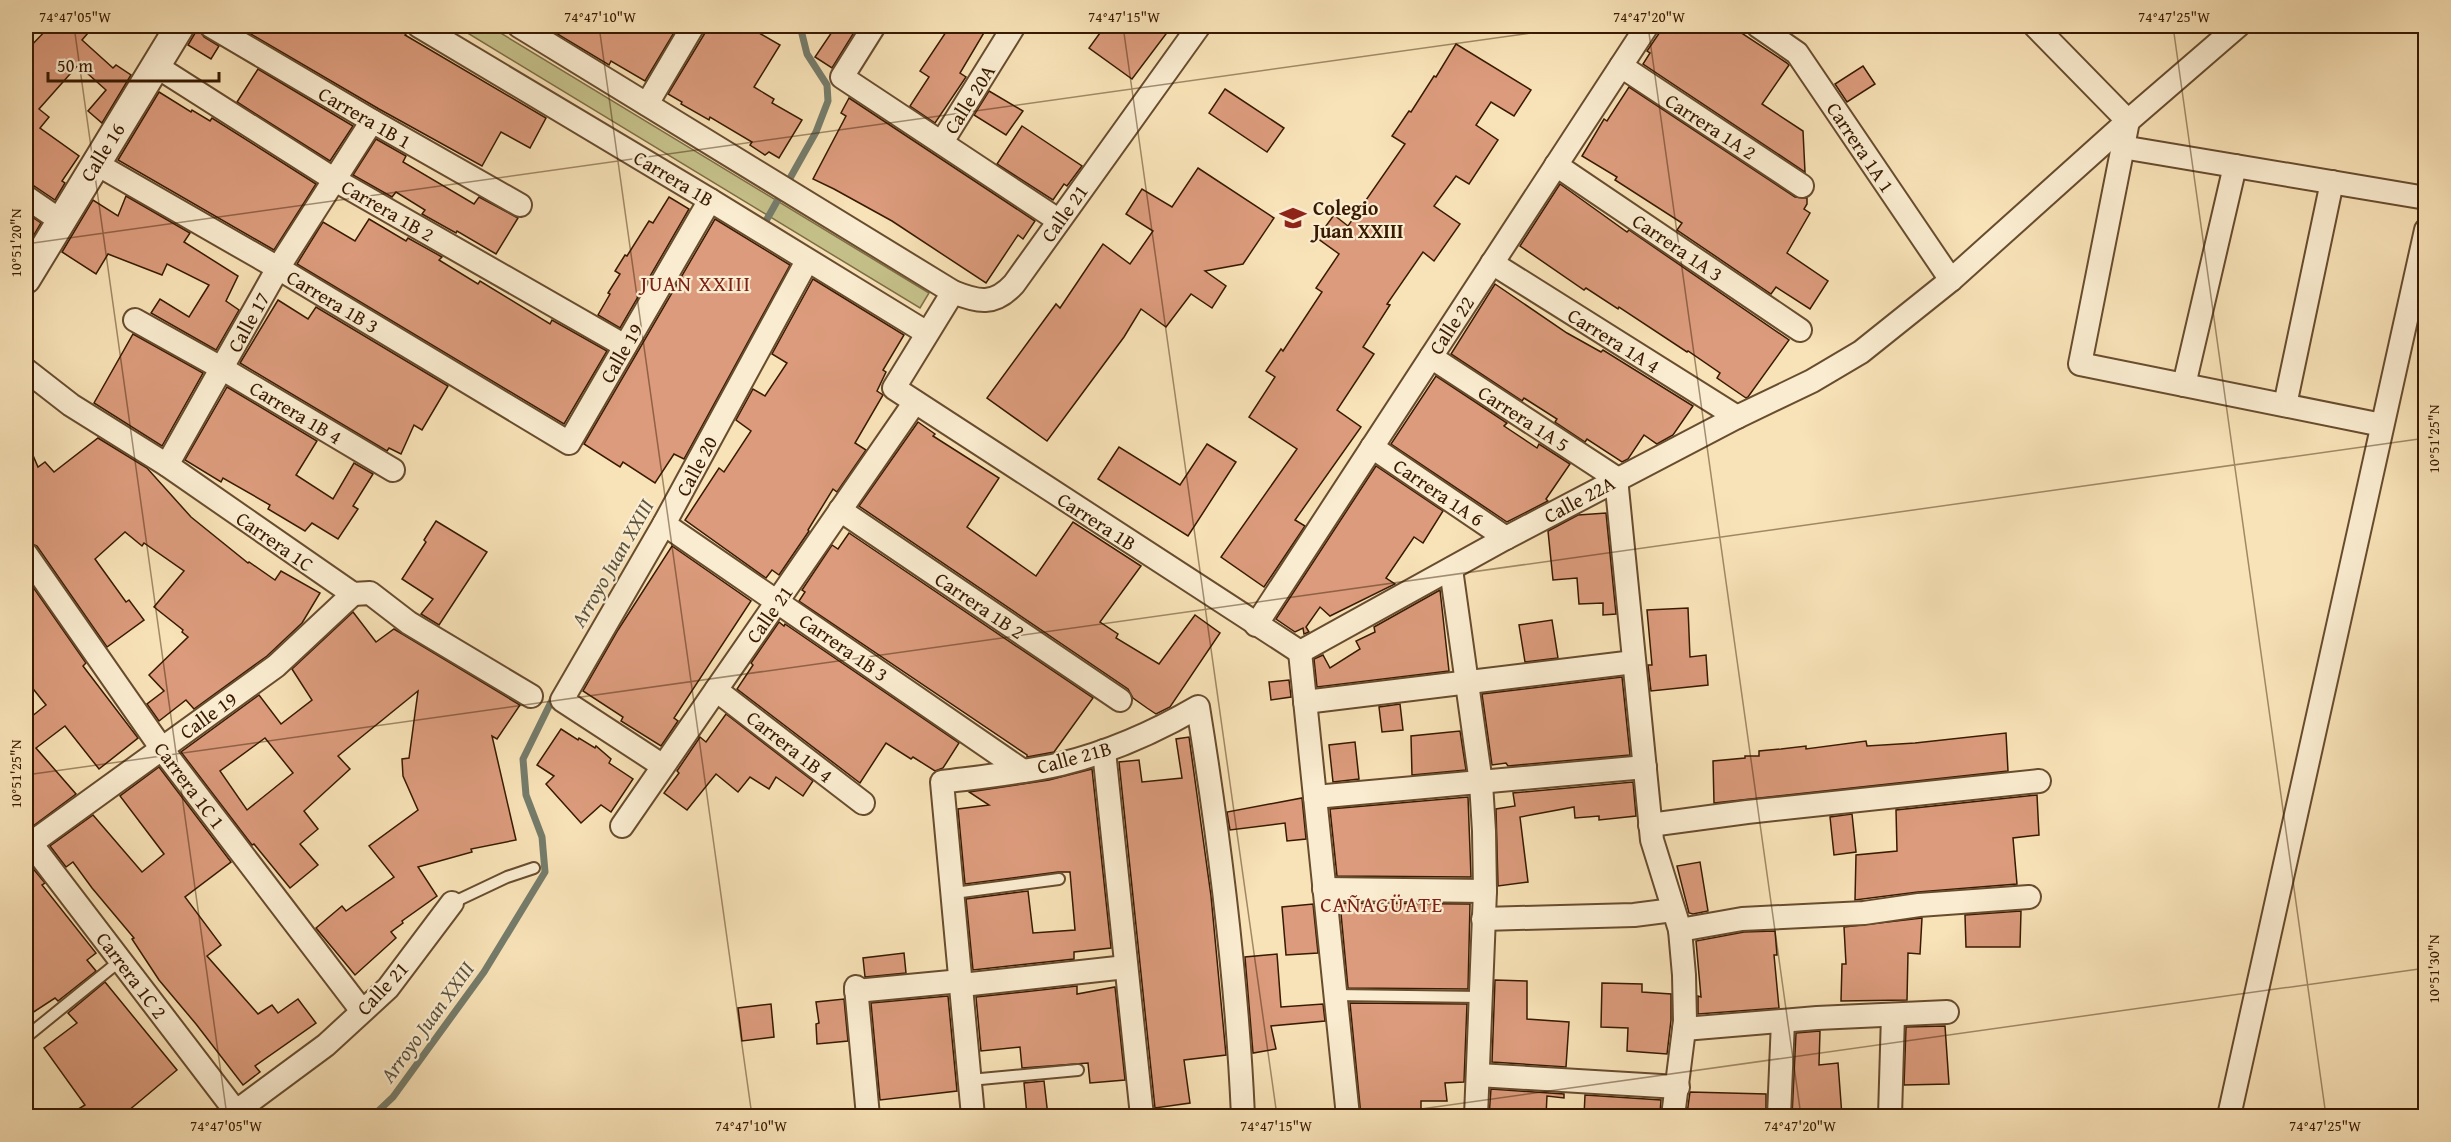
<svg xmlns="http://www.w3.org/2000/svg" width="2451" height="1142" font-family="'Gentium Book Plus',serif">
	<style>
		.green { fill: #c5c089; stroke: #7e6d45; stroke-width: 1.5 }
		.lines { fill: none; stroke-linecap: round; stroke-linejoin: round }
		.stream { stroke: #757c6b; stroke-width: 7 }
		.building { fill: #db9b7c; stroke: #381a01; stroke-width: 1.5; fill-rule: evenodd }
		.service-casing { stroke: #684c2e; stroke-width: 14 }
		.minor-casing { stroke: #684c2e; stroke-width: 26 }
		.tertiary-casing { stroke: #684c2e; stroke-width: 32 }
		.service { stroke: #faecd0; stroke-width: 10 }
		.minor { stroke: #faecd0; stroke-width: 22 }
		.tertiary { stroke: #faecd0; stroke-width: 28 }
		.ticks { fill: none; stroke: #381a01; stroke-width: 1.5; stroke-opacity: 0.45 }
		.labels { text-anchor: middle; dominant-baseline: central; stroke-width: 4.5; stroke-linejoin: round; paint-order: stroke }
		.street-label { font-size: 20px; fill: #381a01; stroke: #faecd0 }
		.poi-label { font-size: 20px; font-weight: bold; fill: #381a01; stroke: #faecd0; text-anchor: start }
		.neighbourhood-label { font-size: 21px; letter-spacing: 1.5px; fill: #7a1f14; stroke: #faecd0 }
		.water-label { font-size: 21px; font-style: italic; fill: #5b533f; stroke: #faecd0 }
		.neatline { fill: none; stroke: #381a01; stroke-width: 2 }
		.ticks-label { font-size: 15px; text-anchor: middle; fill: #381a01 }
	</style>
	<rect width="100%" height="100%" fill="#f8e2b7"/>
	<filter id="stains"><feTurbulence type="fractalNoise" baseFrequency=".00333" numOctaves="4"/><feColorMatrix values="0 0 0 0 .2 0 0 0 0 .09 0 0 0 0 .02 0 0 0 .5 -.17"/></filter>
	<radialGradient id="worn" r=".72"><stop offset=".6" stop-color="#630" stop-opacity="0"/><stop offset="1" stop-color="#630" stop-opacity=".3"/></radialGradient>
	<polygon class="green" points="456,26 489,26 929,293 920,308"/>
	<g class="lines">
		<g class="stream">
			<polyline points="762,228 816,132 828,101 827,85 807,54 800,26"/>
			<polyline points="373,1116 393,1097 484,972 545,872 542,837 526,795 523,759 555,694"/>
		</g>
	</g>
	<g class="building">
		<polygon points="50,26 94,26 82,40 113,68 116,65 131,75 102,123 88,111 106,90 78,65 39,109 49,117 40,128 79,156 62,181 65,183 55,200 34,186 26,184 26,51"/>
		<polygon points="237,26 394,26 407,33 405,35 546,118 530,148 501,132 482,166 379,109"/>
		<polygon points="544,26 678,26 645,81 611,61 609,65"/>
		<polygon points="706,26 747,26 780,45 754,87 774,99 772,103 802,120 779,158 769,152 765,155 750,145 752,142 710,117 709,120 681,104 682,102 668,94 705,33"/>
		<polygon points="836,26 858,26 832,68 815,57"/>
		<polygon points="950,26 988,26 960,73 966,77 935,123 910,106 929,77 920,71"/>
		<polygon points="1105,26 1172,26 1132,79 1089,48"/>
		<polygon points="1664,26 1731,26 1787,63 1789,65 1762,104 1803,131 1805,172 1643,64 1650,53 1647,51"/>
		<polygon points="198,28 204,37 219,46 211,59 188,45"/>
		<polygon points="1456,44 1531,90 1514,116 1491,102 1476,125 1498,140 1469,184 1456,176 1434,206 1460,224 1434,261 1423,252 1387,304 1390,305 1363,347 1374,354 1337,410 1361,427 1295,520 1305,526 1264,587 1221,557 1297,449 1249,417 1275,377 1266,371 1281,349 1283,351 1322,292 1316,288 1339,254 1317,238 1334,215 1348,226 1405,144 1392,136 1409,111 1411,112 1434,76 1436,77"/>
		<polygon points="1863,66 1875,84 1847,102 1835,84"/>
		<polygon points="258,69 353,126 330,161 237,102"/>
		<polygon points="1629,87 1795,197 1807,198 1807,204 1804,209 1810,213 1787,253 1828,281 1810,309 1776,287 1771,294 1677,230 1682,223 1615,180 1617,177 1582,156 1604,119 1607,121"/>
		<polygon points="1225,89 1284,128 1267,152 1209,113"/>
		<polygon points="989,91 1023,111 1006,135 974,115"/>
		<polygon points="159,92 191,112 192,110 210,121 212,118 316,184 274,250 118,160"/>
		<polygon points="849,98 1035,221 1023,239 1018,235 986,283 892,221 834,189 813,179 846,116 841,113"/>
		<polygon points="1022,126 1082,166 1067,186 1064,184 1053,200 997,164"/>
		<polygon points="376,139 406,156 403,162 474,204 479,197 518,218 496,254 457,231 456,233 422,214 425,210 396,192 392,197 353,175"/>
		<polygon points="1198,168 1274,218 1243,264 1205,271 1226,286 1212,308 1191,294 1166,327 1141,309 1124,337 1047,441 987,398 1056,304 1060,308 1103,244 1130,264 1153,231 1126,214 1142,189 1172,207"/>
		<polygon points="1560,184 1627,232 1629,230 1789,340 1748,397 1746,398 1717,378 1720,373 1688,351 1687,352 1619,307 1618,309 1586,288 1584,290 1520,246"/>
		<polygon points="126,196 190,233 184,242 238,276 226,301 239,310 216,350 151,313 160,299 189,317 209,285 167,264 162,275 108,254 96,274 62,252 93,200 118,216"/>
		<polygon points="669,197 689,209 620,328 598,315 610,294 608,293 620,274 615,271 625,255 627,256 649,221 653,223"/>
		<polygon points="26,213 41,223 34,235 26,230"/>
		<polygon points="369,219 406,241 408,238 442,257 439,260 478,284 480,281 550,324 552,320 607,351 564,424 297,264 323,222 355,241"/>
		<polygon points="715,219 790,265 684,459 674,454 655,483 623,462 620,467 584,444"/>
		<polygon points="813,279 904,335 883,370 886,372 877,391 883,395 855,443 866,450 837,492 833,489 808,530 809,531 779,575 772,570 766,578 685,520 719,468 724,472 751,431 736,420 753,389 765,396 787,363 772,354"/>
		<polygon points="1495,284 1567,333 1601,352 1603,350 1693,406 1673,435 1657,444 1644,435 1628,459 1622,462 1587,439 1585,442 1555,422 1557,419 1524,398 1522,401 1451,354"/>
		<polygon points="278,300 308,319 316,307 448,386 422,430 414,425 401,454 389,448 387,451 240,363"/>
		<polygon points="133,334 203,373 162,446 94,403"/>
		<polygon points="1436,376 1507,423 1504,426 1537,448 1539,444 1570,464 1546,499 1548,501 1507,522 1391,444"/>
		<polygon points="227,387 317,441 296,475 333,499 354,463 373,474 353,506 358,509 338,539 312,523 305,531 268,509 270,505 223,478 221,482 185,460"/>
		<polygon points="918,422 935,434 933,436 999,478 967,527 1036,576 1073,522 1141,566 1100,622 1118,634 1116,638 1159,664 1195,615 1220,633 1170,707 1156,714 1147,708 1133,698 1128,689 859,506"/>
		<polygon points="98,438 147,468 191,517 248,563 249,562 275,580 281,571 320,593 302,623 267,656 194,709 186,700 159,721 147,704 164,691 149,675 188,637 182,632 183,630 154,607 184,571 144,543 142,546 125,532 95,559 126,602 129,600 144,620 107,647 37,546 26,541 26,439 38,467 45,462 54,472"/>
		<polygon points="1207,444 1236,462 1188,536 1098,479 1119,447 1180,485"/>
		<polygon points="1376,466 1443,511 1423,543 1414,537 1386,578 1395,584 1330,616 1320,607 1306,627 1309,632 1304,634 1303,628 1295,632 1276,619"/>
		<polygon points="1606,513 1616,614 1603,615 1603,603 1579,604 1577,578 1553,580 1548,531 1578,515"/>
		<polygon points="436,521 487,552 439,625 421,614 433,599 402,579 426,542 424,540"/>
		<polygon points="849,533 1093,698 1054,752 1027,757 1027,755 799,601 805,592 802,590 832,545 838,549"/>
		<polygon points="672,546 751,601 674,718 678,721 661,746 621,721 623,717 583,691 618,630"/>
		<polygon points="26,577 86,663 83,666 138,738 99,769 65,726 36,748 76,794 33,826 26,824 26,721 46,705 26,680"/>
		<polygon points="1440,590 1449,671 1317,687 1314,659 1323,655 1330,668 1360,649 1356,641 1375,632 1374,627"/>
		<polygon points="1688,608 1690,657 1706,655 1708,685 1651,691 1648,665 1652,665 1647,610"/>
		<path d="M353,612L376,642L394,629L520,705L497,739L492,736L516,840L471,849L472,852L418,867L437,896L402,921L403,923L391,932L396,938L355,975L316,928L342,906L346,911L394,877L369,846L418,810L403,776L402,759L409,758L418,691L338,756L350,769L304,811L318,829L300,844L318,865L290,888L254,844L252,845L181,752L259,695L281,724L312,700L292,669ZM265,738L293,773L247,810L220,771Z"/>
		<polygon points="1552,620 1558,658 1525,662 1519,625"/>
		<polygon points="779,622 784,626 785,624 959,743 943,768 935,771 913,757 911,759 886,743 860,783 737,689 753,665 751,663"/>
		<polygon points="1622,677 1630,755 1508,766 1506,763 1492,765 1482,694"/>
		<polygon points="1289,680 1291,697 1271,700 1269,682"/>
		<polygon points="1400,704 1403,730 1382,732 1379,707"/>
		<polygon points="726,714 813,781 803,796 776,777 769,789 750,777 738,792 716,774 687,810 664,793 679,773 677,771 700,737 706,742"/>
		<polygon points="561,729 578,740 579,738 595,748 596,746 611,759 609,763 633,779 611,812 601,805 581,823 546,784 554,776 537,765"/>
		<polygon points="1460,731 1466,770 1412,775 1411,736"/>
		<polygon points="2006,733 2008,771 1714,803 1713,761 1745,758 1745,756 1759,756 1759,751 1781,749 1806,746 1806,749 1866,741 1867,746 1915,743"/>
		<polygon points="1189,737 1211,896 1226,1055 1184,1060 1190,1103 1155,1108 1119,762 1139,760 1142,782 1182,778 1176,739"/>
		<polygon points="1355,742 1359,779 1333,782 1329,745"/>
		<polygon points="159,767 231,862 185,897 221,945 207,956 258,1014 272,1005 278,1013 298,999 316,1023 255,1066 260,1072 243,1085 196,1024 159,980 132,939 134,938 92,888 73,862 66,867 50,846 93,815 142,872 164,854 120,796"/>
		<polygon points="1092,769 1111,948 1074,952 1074,959 973,970 966,899 1028,891 1033,933 1075,930 1070,872 1058,872 965,884 958,809 989,805 969,792 1049,780"/>
		<polygon points="1633,782 1636,816 1599,820 1599,816 1575,818 1574,807 1520,817 1528,882 1498,886 1496,809 1515,806 1513,793"/>
		<polygon points="2037,795 2039,835 2013,838 2017,884 1918,892 1855,900 1856,855 1897,851 1896,810"/>
		<polygon points="1468,797 1471,877 1337,876 1330,809"/>
		<polygon points="1302,798 1306,839 1287,841 1285,823 1230,830 1227,812"/>
		<polygon points="1852,814 1856,852 1834,855 1830,817"/>
		<polygon points="26,860 45,883 42,885 96,953 87,960 96,971 58,1001 55,998 26,1017"/>
		<polygon points="1700,862 1708,911 1693,914 1689,913 1677,866"/>
		<polygon points="1340,903 1470,904 1468,989 1348,988"/>
		<polygon points="1313,904 1318,953 1286,955 1282,907"/>
		<polygon points="2021,911 2020,947 1966,947 1965,915"/>
		<polygon points="1922,918 1920,954 1908,953 1907,1000 1841,1001 1842,964 1846,964 1844,927"/>
		<polygon points="1775,931 1777,955 1774,955 1779,1008 1698,1014 1698,996 1701,997 1696,941 1744,932"/>
		<polygon points="904,953 906,973 865,977 863,958"/>
		<polygon points="1277,954 1281,1007 1323,1004 1325,1021 1271,1026 1276,1049 1253,1053 1245,957"/>
		<polygon points="1495,980 1527,981 1527,1019 1569,1022 1566,1067 1492,1062"/>
		<polygon points="105,982 177,1070 122,1116 67,1116 85,1105 44,1048 77,1023 68,1013"/>
		<polygon points="1602,983 1642,984 1642,992 1671,994 1671,1020 1667,1054 1627,1051 1628,1028 1601,1027"/>
		<polygon points="1077,986 1077,994 1115,987 1125,1080 1090,1083 1088,1063 1022,1068 1020,1047 981,1051 976,997"/>
		<polygon points="948,996 957,1091 880,1100 871,1003"/>
		<polygon points="844,999 848,1041 817,1044 816,1024 819,1023 816,1002"/>
		<polygon points="1350,1003 1467,1004 1464,1082 1445,1083 1447,1101 1421,1101 1421,1116 1361,1116"/>
		<polygon points="771,1004 774,1037 742,1041 738,1008"/>
		<polygon points="1945,1026 1949,1084 1904,1085 1906,1027"/>
		<polygon points="1820,1031 1819,1065 1838,1063 1842,1116 1792,1116 1796,1033"/>
		<polygon points="1044,1081 1048,1116 1027,1116 1024,1083"/>
		<polygon points="1491,1089 1564,1094 1564,1098 1547,1096 1546,1116 1489,1116"/>
		<polygon points="1690,1092 1766,1094 1766,1116 1687,1114"/>
		<polygon points="1585,1095 1661,1100 1660,1113 1659,1116 1584,1116"/>
	</g>
	<g class="lines">
		<g class="service-casing">
			<g id="service">
				<polyline points="954,893 1059,879"/>
				<polyline points="452,903 507,877 534,868"/>
				<polyline points="1335,995 1480,997"/>
				<polyline points="26,1037 121,960"/>
				<polyline points="970,1080 1078,1070"/>
			</g>
		</g>
		<g class="minor-casing">
			<g id="minor">
				<polyline points="211,26 372,121 520,205"/>
				<polyline points="419,26 710,200 927,333"/>
				<path d="M519,26L953,292C978,302 994,306 1014,284L1199,26"/>
				<polyline points="874,26 842,77 1058,220"/>
				<polyline points="1758,26 1797,53 1951,280"/>
				<polyline points="2035,26 2128,121 2080,364 2382,425"/>
				<polyline points="156,66 335,180 625,346"/>
				<polyline points="1621,66 1802,186"/>
				<polyline points="647,104 693,26"/>
				<polyline points="942,142 1014,26"/>
				<polyline points="2122,147 2426,198"/>
				<polyline points="95,163 278,268 569,443 710,200"/>
				<polyline points="1556,165 1800,330"/>
				<polyline points="26,197 61,221"/>
				<polyline points="1492,263 1737,417"/>
				<polyline points="953,292 894,388 1300,652"/>
				<polyline points="135,320 223,369 393,470"/>
				<polyline points="1431,357 1616,478 1652,840 1680,930 1684,975 1685,1021 1673,1116"/>
				<polyline points="26,370 71,405 167,465 353,594 370,593 409,623 531,696"/>
				<polyline points="2184,385 2235,166"/>
				<polyline points="2285,405 2332,182"/>
				<polyline points="1372,447 1506,538"/>
				<polyline points="167,465 278,268 372,121"/>
				<polyline points="840,510 1120,700"/>
				<polyline points="664,524 1023,771"/>
				<polyline points="26,554 162,749 362,1011"/>
				<polyline points="1451,569 1481,783 1484,831 1485,891 1476,1116"/>
				<polyline points="1256,625 1647,26"/>
				<polyline points="1300,652 1506,538 1737,417 1812,381 1861,352 1951,280 2128,121 2238,26"/>
				<polyline points="1300,652 1348,1116"/>
				<polyline points="716,690 863,803"/>
				<polyline points="1305,702 1634,662"/>
				<polyline points="1104,751 1142,1116"/>
				<polyline points="663,766 562,700 664,524 807,261"/>
				<polyline points="1315,797 1645,767"/>
				<polyline points="1650,825 1747,812 2039,781"/>
				<polyline points="622,826 915,402"/>
				<polyline points="26,837 237,1113"/>
				<polyline points="26,847 276,666 353,594"/>
				<polyline points="1324,889 1485,891"/>
				<polyline points="1483,919 1634,915 1673,910"/>
				<polyline points="1680,930 1742,919 1864,913 1919,905 2029,897"/>
				<polyline points="962,985 1126,967"/>
				<polyline points="856,987 868,1116"/>
				<polyline points="856,991 961,981"/>
				<polyline points="1684,1029 1817,1018 1947,1012"/>
				<polyline points="1478,1075 1678,1087"/>
				<polyline points="230,1116 326,1045 388,988 452,903"/>
				<path d="M973,1116L942,782C981,777 1022,773 1061,764C1110,752 1155,732 1198,707C1220,843 1237,979 1243,1116"/>
				<polyline points="1779,1116 1783,1021"/>
				<polyline points="1890,1116 1893,1015"/>
				<polyline points="2229,1116 2426,230"/>
			</g>
		</g>
		<g class="tertiary-casing">
			<polyline id="tertiary" points="26,279 180,26"/>
		</g>
		<use href="#service" class="service"/>
		<use href="#minor" class="minor"/>
		<use href="#tertiary" class="tertiary"/>
	</g>
	<path class="ticks" d="M74,26L227,1116M599,26L752,1116M1123,26L1277,1116M1648,26L1801,1116M2173,26L2326,1116M26,244L1581,26M26,775L2426,438M1371,1116L2426,968"/>
	<defs>
		<g id="school-bare" transform="scale(2.07)"><path d="M0-5L7-2L0 1L-7-2ZM-4 1L0 2.5L4 1V4Q0 6-4 4Z" fill="#8f2418" stroke="#faecd0" stroke-width="2.5" paint-order="stroke"/></g>
	</defs>
	<g fill-rule="evenodd">
		<use href="#school-bare" x="1293" y="218"/>
	</g>
	<g class="labels">
		<g class="street-label">
			<text transform="translate(969 99) rotate(-58)">Calle 20A</text>
			<text transform="translate(365 117) rotate(30)">Carrera 1B 1</text>
			<text transform="translate(1711 126) rotate(33)">Carrera 1A 2</text>
			<text transform="translate(1861 147) rotate(56)">Carrera 1A 1</text>
			<text transform="translate(102 152) rotate(-58)">Calle 16</text>
			<text transform="translate(674 178) rotate(31)">Carrera 1B</text>
			<text transform="translate(388 210) rotate(30)">Carrera 1B 2</text>
			<text transform="translate(1064 213) rotate(-55)">Calle 21</text>
			<text transform="translate(1678 247) rotate(34)">Carrera 1A 3</text>
			<text transform="translate(333 301) rotate(31)">Carrera 1B 3</text>
			<text transform="translate(248 322) rotate(-61)">Calle 17</text>
			<text transform="translate(1451 325) rotate(-57)">Calle 22</text>
			<text transform="translate(1614 340) rotate(32)">Carrera 1A 4</text>
			<text transform="translate(621 353) rotate(-60)">Calle 19</text>
			<text transform="translate(296 412) rotate(31)">Carrera 1B 4</text>
			<text transform="translate(1524 418) rotate(33)">Carrera 1A 5</text>
			<text transform="translate(696 466) rotate(-62)">Calle 20</text>
			<text transform="translate(1439 492) rotate(34)">Carrera 1A 6</text>
			<text transform="translate(1579 499) rotate(-28)">Calle 22A</text>
			<text transform="translate(1097 521) rotate(33)">Carrera 1B</text>
			<text transform="translate(275 541) rotate(35)">Carrera 1C</text>
			<text transform="translate(980 605) rotate(34)">Carrera 1B 2</text>
			<text transform="translate(769 614) rotate(-55)">Calle 21</text>
			<text transform="translate(844 647) rotate(35)">Carrera 1B 3</text>
			<text transform="translate(208 715) rotate(-36)">Calle 19</text>
			<text transform="translate(790 746) rotate(38)">Carrera 1B 4</text>
			<text transform="translate(1074 757) rotate(-15)">Calle 21B</text>
			<text transform="translate(190 785) rotate(53)">Carrera 1C 1</text>
			<text transform="translate(132 975) rotate(53)">Carrera 1C 2</text>
			<text transform="translate(382 988) rotate(-47)">Calle 21</text>
		</g>
		<g class="poi-label">
			<text x="1313" y="207">Colegio<tspan x="1313" dy="23">Juan XXIII</tspan></text>
		</g>
		<g class="neighbourhood-label">
			<text x="696" y="283">JUAN XXIII</text>
			<text x="1382" y="904">CAÑAGÜATE</text>
		</g>
		<g class="water-label">
			<text transform="translate(612 563) rotate(-60)">Arroyo Juan XXIII</text>
			<text transform="translate(427 1022) rotate(-54)">Arroyo Juan XXIII</text>
		</g>
	</g>
	<rect width="2451" height="1142" fill="none" stroke="#f8e2b7" stroke-width="66"/>
	<path d="M48 72v9h171v-9" fill="none" stroke="#381a01" stroke-width="3"/>
	<text x="57" y="72" font-size="18" fill="#381a01" stroke="#faecd0" stroke-width="4.5" paint-order="stroke">50 m</text>
	<rect x="33" y="33" width="2385" height="1076" class="neatline"/>
	<g class="ticks-label">
		<text x="75" y="22">74°47'05"W</text>
		<text x="600" y="22">74°47'10"W</text>
		<text x="1124" y="22">74°47'15"W</text>
		<text x="1649" y="22">74°47'20"W</text>
		<text x="2174" y="22">74°47'25"W</text>
		<text transform="translate(16 243) rotate(-90)" y="5">10°51'20"N</text>
		<text transform="translate(2434 439) rotate(-90)" y="5">10°51'25"N</text>
		<text transform="translate(16 774) rotate(-90)" y="5">10°51'25"N</text>
		<text transform="translate(2434 969) rotate(-90)" y="5">10°51'30"N</text>
		<text x="226" y="1131">74°47'05"W</text>
		<text x="751" y="1131">74°47'10"W</text>
		<text x="1276" y="1131">74°47'15"W</text>
		<text x="1800" y="1131">74°47'20"W</text>
		<text x="2325" y="1131">74°47'25"W</text>
	</g>
	<rect width="100%" height="100%" filter="url(#stains)"/>
	<rect width="100%" height="100%" fill="url(#worn)"/>
</svg>
